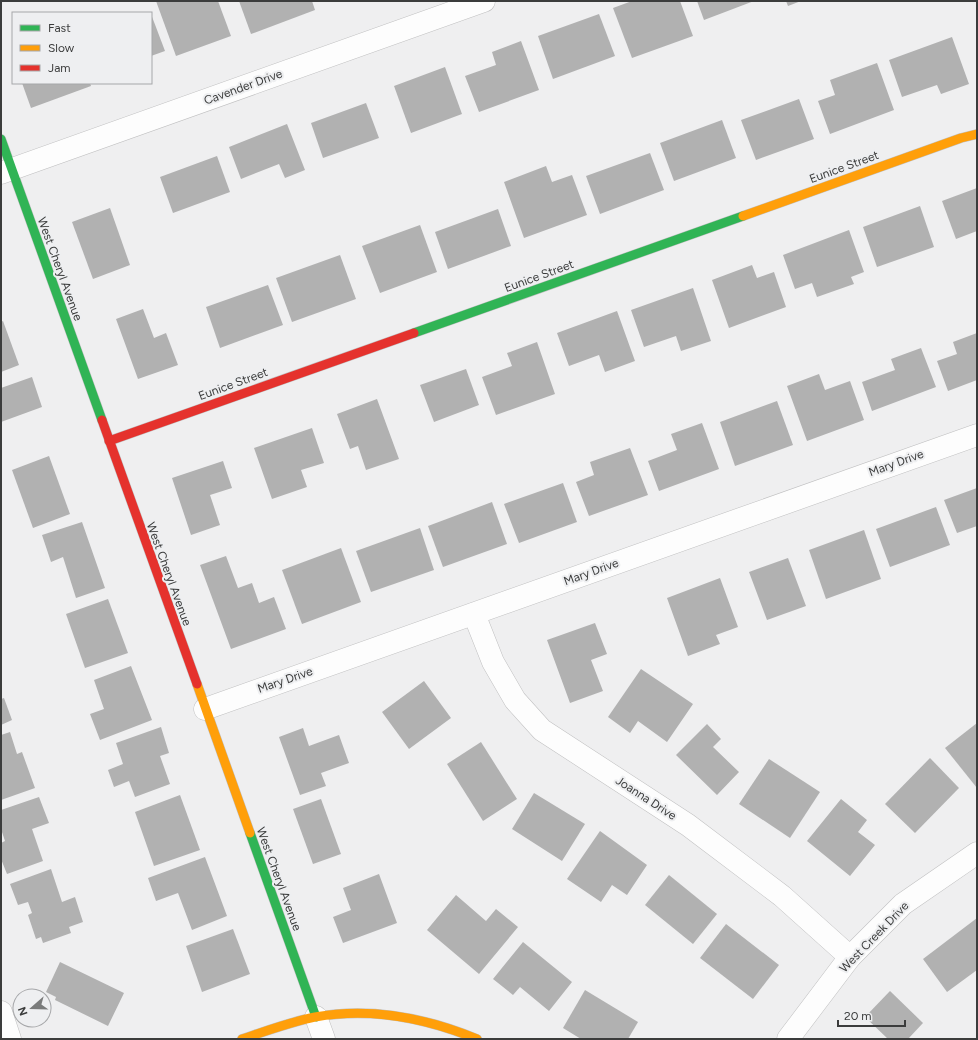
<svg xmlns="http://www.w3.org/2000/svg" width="978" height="1040" font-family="Figtree,sans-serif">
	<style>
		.building { fill: #b1b1b1 }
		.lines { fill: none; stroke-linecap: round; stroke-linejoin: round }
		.street-casing { stroke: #c0c0c1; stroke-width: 23 }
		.fast-casing { stroke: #c0c0c1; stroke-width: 10 }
		.slow-casing { stroke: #c0c0c1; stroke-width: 10 }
		.jam-casing { stroke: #c0c0c1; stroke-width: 10 }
		.street { stroke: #fdfdfd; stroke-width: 22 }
		.fast { stroke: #30b455; stroke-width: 9 }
		.slow { stroke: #ff9f0a; stroke-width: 9 }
		.jam { stroke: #e5322d; stroke-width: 9 }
		.labels { text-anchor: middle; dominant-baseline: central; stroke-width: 4; stroke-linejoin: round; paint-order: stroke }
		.street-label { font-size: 12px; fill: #3b3c3c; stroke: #eeeff1 }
	</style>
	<rect width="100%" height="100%" fill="#efeff0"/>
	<g class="building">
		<polygon points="156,1 218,1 231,36 176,56"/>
		<polygon points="239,1 312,1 315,10 251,34"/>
		<polygon points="632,1 680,1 693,36 632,58 613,8"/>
		<polygon points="697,1 754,1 704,20"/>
		<polygon points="786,1 801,1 788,6"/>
		<polygon points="151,14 165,51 151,56"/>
		<polygon points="599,14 615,56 553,79 538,36"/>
		<polygon points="952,37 969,84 941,94 937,85 902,97 889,60"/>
		<polygon points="521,41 539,90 479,112 465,76 496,65 492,52"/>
		<polygon points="877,63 894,110 830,134 818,101 835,95 830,80"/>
		<polygon points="445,67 462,114 411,133 394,86"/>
		<polygon points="22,83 90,83 91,86 31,108"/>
		<polygon points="799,99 814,139 756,160 741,120"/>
		<polygon points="366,103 379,138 323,158 311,123"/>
		<polygon points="722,120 736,158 674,181 660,143"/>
		<polygon points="287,124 305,170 285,178 279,164 241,179 229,147"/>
		<polygon points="650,153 664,190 600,214 586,176"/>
		<polygon points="217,156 230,192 173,213 160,177"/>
		<polygon points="546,166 552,182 572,175 587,215 524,238 504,182"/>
		<polygon points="977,188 977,231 956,239 942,201"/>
		<polygon points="920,206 934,247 877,267 863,227"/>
		<polygon points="110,208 130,265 93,279 72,222"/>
		<polygon points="498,209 511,246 448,269 435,232"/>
		<polygon points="420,225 437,272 380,293 362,246"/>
		<polygon points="849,230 864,272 851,277 854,284 817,297 812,283 795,289 783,255"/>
		<polygon points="340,255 356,299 292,322 276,278"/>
		<polygon points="752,265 757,278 774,272 786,307 729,328 712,280"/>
		<polygon points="268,285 283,325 220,348 206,307"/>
		<polygon points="693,288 711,341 681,351 676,336 644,347 631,310"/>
		<polygon points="143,309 154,338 166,333 178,365 138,379 116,319"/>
		<polygon points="617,311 635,361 605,372 599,355 569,366 557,333"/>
		<polygon points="3,321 19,365 1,372 1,322"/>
		<polygon points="977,333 977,380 948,391 937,361 957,354 953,342"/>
		<polygon points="537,342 555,394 496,415 482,377 512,366 507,353"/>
		<polygon points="921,348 936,387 872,411 862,382 895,370 891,359"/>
		<polygon points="466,369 479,405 434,422 420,385"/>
		<polygon points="819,374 825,390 850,381 864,420 807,441 787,386"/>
		<polygon points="32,377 42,407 1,422 1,388"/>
		<polygon points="377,399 399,459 366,470 358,446 350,449 337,414"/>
		<polygon points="777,401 793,445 735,466 720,422"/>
		<polygon points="702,423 719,469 659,491 648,461 677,450 671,434"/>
		<polygon points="312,428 324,463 301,470 307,487 272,499 254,448"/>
		<polygon points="630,448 648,495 589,516 576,482 594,475 590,462"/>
		<polygon points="49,456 70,514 33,528 12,470"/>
		<polygon points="223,461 232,488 210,495 220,525 191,535 172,478"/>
		<polygon points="563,483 577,522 519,543 504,504"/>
		<polygon points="977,488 977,526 957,533 944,500"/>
		<polygon points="492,502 507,544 443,567 428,526"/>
		<polygon points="936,507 950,545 890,567 876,529"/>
		<polygon points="82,522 105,588 76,598 63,557 51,562 42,535"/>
		<polygon points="420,528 434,570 371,592 356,551"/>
		<polygon points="864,530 881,579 826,599 809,550"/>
		<polygon points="341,548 361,602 302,624 282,570"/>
		<polygon points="226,556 238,588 252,583 259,603 274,597 286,629 231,649 200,565"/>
		<polygon points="788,558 806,606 767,620 749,572"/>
		<polygon points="720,578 738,627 716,635 720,644 688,656 667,598"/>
		<polygon points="108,599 128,653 85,668 66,614"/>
		<polygon points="595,623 607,654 591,660 603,691 570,703 547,640"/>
		<polygon points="131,666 152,720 100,740 90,714 104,709 94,680"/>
		<polygon points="641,669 693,704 667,742 638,721 630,733 608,717"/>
		<polygon points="424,681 451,718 409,749 382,712"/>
		<polygon points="4,698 12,720 1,725 1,699"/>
		<polygon points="977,723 977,788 945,748"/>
		<polygon points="707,724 721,739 713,747 739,772 717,795 676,755"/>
		<polygon points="161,727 169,753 160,756 170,784 135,797 129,781 114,787 108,770 123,764 116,743"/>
		<polygon points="303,728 309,746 339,735 349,763 321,773 326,786 300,795 279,737"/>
		<polygon points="10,732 17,754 22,752 35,788 1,800 1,735"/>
		<polygon points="481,742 517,799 483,821 447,764"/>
		<polygon points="930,758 959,788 915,833 885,804"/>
		<polygon points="769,759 820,792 790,838 739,804"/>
		<polygon points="534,793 585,824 562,861 512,829"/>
		<polygon points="180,795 200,850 154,866 135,812"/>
		<polygon points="39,797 49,823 32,829 43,861 7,874 1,859 1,843 5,841 1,829 1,810"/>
		<polygon points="321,799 341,854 313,864 293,809"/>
		<polygon points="841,799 867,820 858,832 875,845 850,876 807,841"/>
		<polygon points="600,831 647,865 627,895 612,885 601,902 567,879"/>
		<polygon points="205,857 227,916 192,930 178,893 156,901 148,878"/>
		<polygon points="51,869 62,902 75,897 83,922 69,927 71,933 43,943 41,937 36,939 28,915 32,913 28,902 18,905 10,884"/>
		<polygon points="379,874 397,923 343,943 333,917 351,910 343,888"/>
		<polygon points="669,875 717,914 693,944 645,905"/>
		<polygon points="456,895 486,921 496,909 518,927 479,974 427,930"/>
		<polygon points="977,918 977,970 947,992 923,959"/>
		<polygon points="726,924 779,965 753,999 700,958"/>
		<polygon points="233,929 250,974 202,992 186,946"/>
		<polygon points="523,942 572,982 549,1011 520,987 513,995 493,979"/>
		<polygon points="60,962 124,993 108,1026 55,1000 56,997 46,992"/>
		<polygon points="585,990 638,1022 628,1039 581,1039 563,1028"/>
		<polygon points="890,991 923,1023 908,1039 888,1039 865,1017"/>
	</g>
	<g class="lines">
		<g class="street-casing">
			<g id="street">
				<polyline points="1,173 484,1"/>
				<polyline points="474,614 493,662 515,700 542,730 688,825 782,896 850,957"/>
				<polyline points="205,709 977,435"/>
				<polyline points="1,1012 10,1039"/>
				<polyline points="316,1017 324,1039"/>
				<polyline points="788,1039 850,957 903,904 977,853"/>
			</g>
		</g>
		<g class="fast-casing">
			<g id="fast">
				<polyline points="1,139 102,420"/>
				<polyline points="414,333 743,216"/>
				<polyline points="250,833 316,1017"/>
			</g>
		</g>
		<g class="slow-casing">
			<g id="slow">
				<polyline points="743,216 961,138 977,134"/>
				<polyline points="197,684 250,833"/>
				<path d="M242,1039C266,1031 290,1022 315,1017C370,1007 426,1018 477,1039"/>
			</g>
		</g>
		<g class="jam-casing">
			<g id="jam">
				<polyline points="102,420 197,684"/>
				<polyline points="109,441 414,333"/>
			</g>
		</g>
		<use href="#street" class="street"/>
		<use href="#fast" class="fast"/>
		<use href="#slow" class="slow"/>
		<use href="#jam" class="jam"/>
	</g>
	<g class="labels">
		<g class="street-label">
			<text transform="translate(243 87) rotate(-20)">Cavender Drive</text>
			<text transform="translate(844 167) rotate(-20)">Eunice Street</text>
			<text transform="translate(60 269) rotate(70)">West Cheryl Avenue</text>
			<text transform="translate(539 276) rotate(-20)">Eunice Street</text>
			<text transform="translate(233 384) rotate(-20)">Eunice Street</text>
			<text transform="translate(896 463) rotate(-20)">Mary Drive</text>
			<text transform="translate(591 572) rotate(-20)">Mary Drive</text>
			<text transform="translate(169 574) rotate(70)">West Cheryl Avenue</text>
			<text transform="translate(285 680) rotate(-19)">Mary Drive</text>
			<text transform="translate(646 798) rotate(33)">Joanna Drive</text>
			<text transform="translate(279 879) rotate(70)">West Cheryl Avenue</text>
			<text transform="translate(874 937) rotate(-46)">West Creek Drive</text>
		</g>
	</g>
	<rect width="978" height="1040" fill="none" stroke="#3b3c3c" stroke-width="4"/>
	<rect x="12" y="12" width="140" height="72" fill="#eeeff1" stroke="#a6a7a9"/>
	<rect x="20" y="25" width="20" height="6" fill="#30b455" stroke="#a6a7a9"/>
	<text x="48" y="32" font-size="12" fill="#3b3c3c">Fast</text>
	<rect x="20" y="45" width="20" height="6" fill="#ff9f0a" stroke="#a6a7a9"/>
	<text x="48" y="52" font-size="12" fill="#3b3c3c">Slow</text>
	<rect x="20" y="65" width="20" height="6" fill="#e5322d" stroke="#a6a7a9"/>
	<text x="48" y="72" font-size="12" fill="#3b3c3c">Jam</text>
	<g transform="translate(32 1008) rotate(250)"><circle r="19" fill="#eeeff1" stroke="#a6a7a9"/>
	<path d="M0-3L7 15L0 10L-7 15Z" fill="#7a7b7b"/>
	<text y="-6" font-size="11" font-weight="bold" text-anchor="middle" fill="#3b3c3c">N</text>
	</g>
	<path d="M838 1020v6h67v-6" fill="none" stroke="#3b3c3c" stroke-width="2"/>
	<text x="844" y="1020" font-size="12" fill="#3b3c3c" stroke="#eeeff1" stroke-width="3" paint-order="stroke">20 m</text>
</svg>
